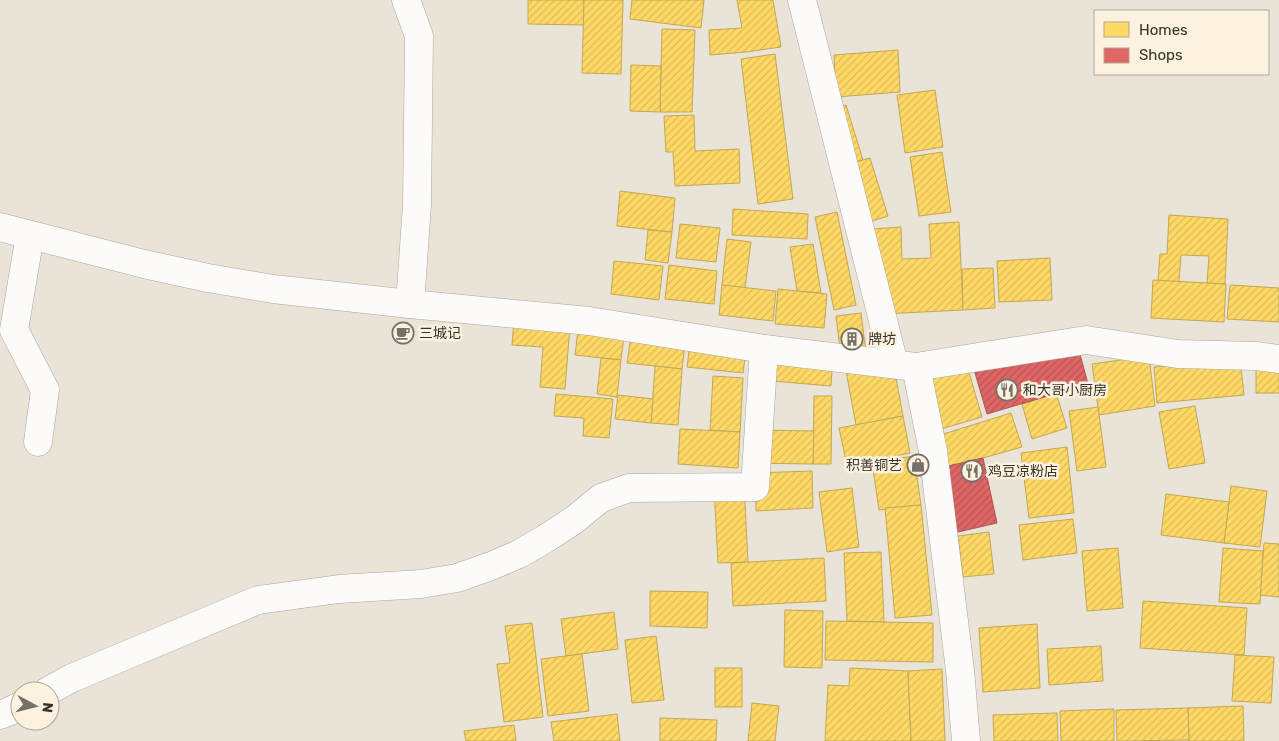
<svg xmlns="http://www.w3.org/2000/svg" width="1279" height="741" font-family="Rubik,'Noto Sans SC',sans-serif">
	<style>
		.homes { fill: url(#homes-hatch); stroke: #c3a754 }
		.shops { fill: url(#shops-hatch); stroke: #ad5754 }
		.lines { fill: none; stroke-linecap: round; stroke-linejoin: round }
		.street-casing { stroke: #aba69e; stroke-width: 29 }
		.street { stroke: #fcfbf9; stroke-width: 28 }
		.labels { text-anchor: middle; dominant-baseline: central; stroke-width: 5; stroke-linejoin: round; paint-order: stroke }
		.poi-label { font-size: 14px; fill: #36332b; stroke: #fcf2df; text-anchor: start }
	</style>
	<defs>
		<pattern id="homes-hatch" width="6" height="6" patternUnits="userSpaceOnUse" patternTransform="scale(1.25)"><rect width="6" height="6" fill="#ffd966"/><path d="M-1 1l2-2M0 6l6-6M5 7l2-2" fill="none" stroke="#dbbb59"/></pattern>
		<pattern id="shops-hatch" width="6" height="6" patternUnits="userSpaceOnUse" patternTransform="scale(1.25)"><rect width="6" height="6" fill="#e06666"/><path d="M-1 1l2-2M0 6l6-6M5 7l2-2" fill="none" stroke="#b65554"/></pattern>
	</defs>
	<rect width="100%" height="100%" fill="#e9e3d8"/>
	<g class="homes">
		<polygon points="528,0 584,0 584,25 528,24"/>
		<polygon points="584,0 623,0 621,74 582,73"/>
		<polygon points="632,0 704,0 701,28 630,19"/>
		<polygon points="737,0 773,0 781,47 746,52 710,55 709,30 742,28"/>
		<polygon points="662,29 695,30 692,112 660,112"/>
		<polygon points="898,50 900,92 836,97 834,55"/>
		<polygon points="775,54 793,199 758,204 741,59"/>
		<polygon points="631,65 661,66 660,112 630,111"/>
		<polygon points="935,90 943,147 905,153 897,95"/>
		<polygon points="846,105 863,160 835,168 819,113"/>
		<polygon points="694,115 695,151 739,149 740,183 675,186 673,152 666,152 664,116"/>
		<polygon points="942,152 951,212 919,216 910,157"/>
		<polygon points="870,158 888,216 853,227 835,168"/>
		<polygon points="620,191 675,198 672,232 617,226"/>
		<polygon points="733,209 808,214 807,239 732,235"/>
		<polygon points="837,212 856,305 834,310 815,217"/>
		<polygon points="1169,215 1228,219 1225,284 1207,283 1209,256 1181,255 1179,282 1158,281 1160,254 1167,254"/>
		<polygon points="959,222 963,310 881,314 872,229 901,227 902,259 931,258 929,224"/>
		<polygon points="680,224 720,228 716,262 676,258"/>
		<polygon points="648,230 672,232 668,263 645,260"/>
		<polygon points="727,239 751,242 745,288 722,285"/>
		<polygon points="813,244 821,293 797,291 790,247"/>
		<polygon points="1050,258 1052,300 999,302 997,261"/>
		<polygon points="614,261 663,266 659,300 611,294"/>
		<polygon points="669,265 717,271 714,304 665,299"/>
		<polygon points="993,268 995,308 963,310 962,269"/>
		<polygon points="1153,280 1226,284 1224,322 1151,318"/>
		<polygon points="722,285 776,291 773,321 719,315"/>
		<polygon points="1230,285 1279,288 1279,322 1227,319"/>
		<polygon points="778,289 827,294 824,328 775,324"/>
		<polygon points="515,308 571,313 565,389 540,387 543,347 512,345"/>
		<polygon points="861,313 867,361 842,365 836,316"/>
		<polygon points="580,314 626,319 621,360 575,355"/>
		<polygon points="633,322 687,328 682,369 627,363"/>
		<polygon points="691,335 747,342 743,373 687,367"/>
		<polygon points="764,347 833,354 831,386 760,380"/>
		<polygon points="1149,356 1155,406 1099,415 1092,364"/>
		<polygon points="1256,356 1279,357 1279,393 1256,393"/>
		<polygon points="601,358 621,360 617,397 597,394"/>
		<polygon points="965,359 982,417 941,429 925,371"/>
		<polygon points="1240,359 1244,395 1157,403 1154,367"/>
		<polygon points="893,362 903,416 856,425 846,371"/>
		<polygon points="655,366 682,369 678,425 651,423"/>
		<polygon points="713,376 743,378 740,432 710,430"/>
		<polygon points="1056,393 1067,428 1032,439 1022,404"/>
		<polygon points="556,394 613,399 609,438 583,436 584,418 554,416"/>
		<polygon points="618,395 653,399 651,423 615,419"/>
		<polygon points="814,396 832,396 831,464 813,464"/>
		<polygon points="1195,406 1205,463 1169,469 1159,412"/>
		<polygon points="1098,407 1106,467 1077,471 1069,411"/>
		<polygon points="1011,413 1022,447 983,458 944,467 937,436"/>
		<polygon points="903,416 910,453 847,466 839,428"/>
		<polygon points="680,429 740,432 738,468 678,464"/>
		<polygon points="752,430 814,431 813,464 752,463"/>
		<polygon points="1067,447 1074,513 1029,518 1021,453"/>
		<polygon points="914,456 921,505 879,510 872,462"/>
		<polygon points="812,471 813,508 756,511 755,473"/>
		<polygon points="744,485 748,562 718,563 714,487"/>
		<polygon points="1231,486 1267,491 1260,547 1224,543"/>
		<polygon points="852,488 859,547 827,552 819,492"/>
		<polygon points="1166,494 1229,502 1224,543 1161,535"/>
		<polygon points="921,505 932,615 895,618 885,508"/>
		<polygon points="1073,519 1077,553 1023,560 1019,525"/>
		<polygon points="989,532 994,574 963,577 958,536"/>
		<polygon points="1264,543 1279,544 1279,597 1260,595"/>
		<polygon points="1118,548 1123,608 1087,611 1082,551"/>
		<polygon points="1223,548 1263,551 1260,604 1219,602"/>
		<polygon points="881,552 884,622 847,621 844,553"/>
		<polygon points="824,558 826,601 733,606 731,563"/>
		<polygon points="650,591 708,592 707,628 650,626"/>
		<polygon points="1143,601 1247,608 1244,655 1140,648"/>
		<polygon points="785,610 823,611 822,668 784,667"/>
		<polygon points="614,612 618,649 566,656 561,619"/>
		<polygon points="826,621 933,623 933,662 825,660"/>
		<polygon points="532,623 543,717 504,722 497,664 510,663 505,626"/>
		<polygon points="1037,624 1040,688 983,692 979,628"/>
		<polygon points="656,636 664,700 632,703 625,640"/>
		<polygon points="1101,646 1103,681 1049,685 1047,649"/>
		<polygon points="582,654 589,711 548,716 541,659"/>
		<polygon points="1235,655 1274,657 1271,703 1232,701"/>
		<rect x="715" y="668" width="27" height="39"/>
		<polygon points="850,668 908,671 911,741 825,741 828,685 849,686"/>
		<polygon points="942,669 945,741 911,741 908,671"/>
		<polygon points="752,703 779,706 775,741 748,741"/>
		<polygon points="1243,706 1244,741 1189,741 1188,708"/>
		<polygon points="1188,708 1189,740 1117,741 1116,710"/>
		<polygon points="1114,709 1114,741 1061,741 1060,711"/>
		<polygon points="1057,713 1058,741 994,741 993,715"/>
		<polygon points="617,714 620,741 554,741 551,722"/>
		<polygon points="660,718 717,720 716,741 660,741"/>
		<polygon points="514,725 516,741 466,741 464,731"/>
	</g>
	<g class="shops">
		<polygon points="1077,343 1088,384 987,414 973,366"/>
		<polygon points="983,458 997,523 958,532 944,467"/>
	</g>
	<g class="lines">
		<g class="street-casing">
			<g id="street">
				<polyline points="406,0 419,36 417,205 410,304"/>
				<polyline points="802,0 894,364"/>
				<polyline points="0,227 144,264 208,278 273,289 410,304 589,321 764,349 916,367 1086,340 1178,354 1256,356 1279,359"/>
				<polyline points="30,235 14,330 45,390 38,442"/>
				<polyline points="916,367 933,451 960,670 966,741"/>
				<polyline points="48,691 72,678 258,600 339,589 421,584 457,578 491,566 519,554 545,539 574,520 601,498 629,488 755,487 764,349"/>
				<polyline points="0,715 8,712 20,706"/>
			</g>
		</g>
		<use href="#street" class="street"/>
	</g>
	<defs>
		<g id="cafe-ring" transform="scale(1.125)"><circle r="9.5" fill="#fcf2df" stroke="#757168" stroke-width="1.5"/><path d="M-5.5-4.5H6V0H3Q3 3.5 0 3.5H-2.5Q-5.5 3.5-5.5 0ZM3-3.2v2h1.7v-2ZM-6 4.5H4V6H-6Z" fill="#757168"/></g>
		<g id="building-ring" transform="scale(1.125)"><circle r="9.5" fill="#fcf2df" stroke="#757168" stroke-width="1.5"/><path d="M-4-6H4V6H1V3H-1V6H-4ZM-2.5-4.3h1.7v1.8h-1.7ZM.8-4.3h1.7v1.8H.8ZM-2.5-1h1.7V.8h-1.7ZM.8-1h1.7V.8H.8Z" fill="#757168"/></g>
		<g id="restaurant-ring" transform="scale(1.125)"><circle r="9.5" fill="#fcf2df" stroke="#757168" stroke-width="1.5"/><path d="M-5-6h1v4h1v-4h1v4h1v-4h1v5L-1.5 .5V6h-2V.5L-5-1ZM5-6V6H3V1.5H1.5Q1.5-4 5-6Z" fill="#757168"/></g>
		<g id="shop-ring" transform="scale(1.125)"><circle r="9.5" fill="#fcf2df" stroke="#757168" stroke-width="1.5"/><path d="M-5-2.5h2.3a2.7 3.5 0 0 1 5.4 0H5L5.5 6h-11ZM-1.5-2.5h3a1.5 2.3 0 0 0-3 0Z" fill="#757168"/></g>
	</defs>
	<g fill-rule="evenodd">
		<use href="#cafe-ring" x="403" y="333"/>
		<use href="#building-ring" x="852" y="339"/>
		<use href="#restaurant-ring" x="1007" y="390"/>
		<use href="#shop-ring" x="918" y="465"/>
		<use href="#restaurant-ring" x="972" y="471"/>
	</g>
	<g class="labels">
		<g class="poi-label">
			<text x="419" y="333">三城记</text>
			<text x="868" y="339">牌坊</text>
			<text x="1023" y="390">和大哥小厨房</text>
			<text x="902" y="465" text-anchor="end">积善铜艺</text>
			<text x="988" y="471">鸡豆凉粉店</text>
		</g>
	</g>
	<rect x="1094" y="10" width="175" height="65" fill="#fcf2df" stroke="#ada697"/>
	<rect x="1104" y="22" width="25" height="15" fill="#ffd966" stroke="#ada697"/>
	<text x="1139" y="35" font-size="15" fill="#36332b">Homes</text>
	<rect x="1104" y="48" width="25" height="15" fill="#e06666" stroke="#ada697"/>
	<text x="1139" y="60" font-size="15" fill="#36332b">Shops</text>
	<g transform="translate(35 706) rotate(97)"><circle r="24" fill="#fcf2df" stroke="#ada697"/>
	<path d="M0-4L9 19L0 12L-9 19Z" fill="#757168"/>
	<text y="-8" font-size="14" font-weight="bold" text-anchor="middle" fill="#36332b">N</text>
	</g>
</svg>
